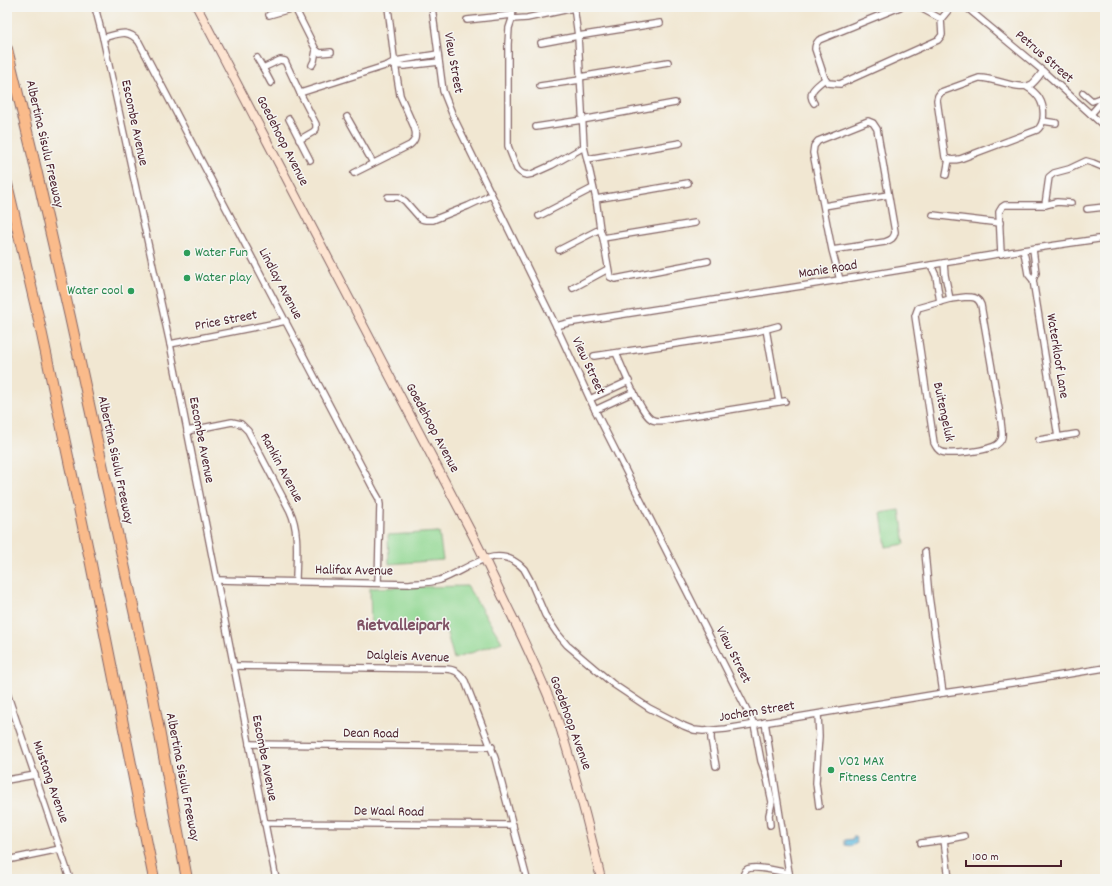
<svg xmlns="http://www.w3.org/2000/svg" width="1112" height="886" font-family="Dekko,sans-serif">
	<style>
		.green { fill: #90d791; stroke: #6d7b5e }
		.water { fill: #62bbdf; stroke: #566d85 }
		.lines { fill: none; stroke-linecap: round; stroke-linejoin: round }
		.minor-casing { stroke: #846565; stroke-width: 8 }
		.secondary-casing { stroke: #846565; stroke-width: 10 }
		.motorway-casing { stroke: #846565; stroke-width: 12 }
		.minor { stroke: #fff; stroke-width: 5.5 }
		.secondary { stroke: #fde4d1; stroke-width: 8 }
		.motorway { stroke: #fabb8b; stroke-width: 10 }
		.leisure-dot { fill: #2e9e5b; stroke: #f6f6f2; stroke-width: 1.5 }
		.labels { text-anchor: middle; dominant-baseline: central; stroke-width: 3; stroke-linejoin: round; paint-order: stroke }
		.street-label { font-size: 14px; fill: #4a1f2b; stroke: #f6f6f2 }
		.leisure-label { font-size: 14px; fill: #27864d; stroke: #f6f6f2; text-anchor: start }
		.district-label { font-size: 18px; font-weight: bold; fill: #7f5264; stroke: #f6f6f2 }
	</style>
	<rect width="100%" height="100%" fill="#f6f6f2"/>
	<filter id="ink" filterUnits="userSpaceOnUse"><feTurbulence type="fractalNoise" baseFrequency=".025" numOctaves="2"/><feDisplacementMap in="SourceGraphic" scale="8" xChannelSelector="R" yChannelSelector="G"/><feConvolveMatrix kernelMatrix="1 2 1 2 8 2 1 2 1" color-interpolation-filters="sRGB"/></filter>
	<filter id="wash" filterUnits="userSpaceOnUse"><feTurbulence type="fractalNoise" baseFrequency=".012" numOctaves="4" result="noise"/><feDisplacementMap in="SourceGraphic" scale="16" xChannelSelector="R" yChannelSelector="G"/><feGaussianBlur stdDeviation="0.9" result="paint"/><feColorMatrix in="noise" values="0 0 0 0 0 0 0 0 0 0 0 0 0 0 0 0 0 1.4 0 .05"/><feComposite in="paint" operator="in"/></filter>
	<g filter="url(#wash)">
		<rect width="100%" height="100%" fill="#f1e7d2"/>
		<g class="green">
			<polygon points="900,510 905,544 886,547 881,513"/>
			<polygon points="439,532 443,560 389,564 388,535"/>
			<polygon points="467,586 502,642 454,659 445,626 371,627 370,588"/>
		</g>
		<polygon class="water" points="853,837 856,837 857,843 851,846 845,845 845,840 853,839"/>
	</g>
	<g filter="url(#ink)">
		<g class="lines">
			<g class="minor-casing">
				<g id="minor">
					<polyline points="95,7 103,38 170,344 276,879"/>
					<polyline points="432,7 443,91 453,116 556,326 595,410 754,724 761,761 766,774 772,802 769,815 770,825"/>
					<polyline points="574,7 578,36 584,147 587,159 596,199 600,229 603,238 610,277 615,279 708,261"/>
					<path d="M900,7L819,40C816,43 815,45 815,49L825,79L828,83L840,84L938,40L942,35L941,19L951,7"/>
					<polyline points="919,7 941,19"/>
					<polyline points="966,7 1043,71 1105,127"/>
					<polyline points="295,8 316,50 320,53 331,52"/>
					<polyline points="574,8 527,18 512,19 509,28 508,44 508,146 517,169 520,172 523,174 527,175 532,174 552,165 584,147"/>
					<polyline points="269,15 297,7"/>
					<polyline points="512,19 513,7"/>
					<polyline points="467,20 512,15"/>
					<path d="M103,38C118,34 128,28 139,42L375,492L379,499L380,505L378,583"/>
					<polyline points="541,43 578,36 660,23"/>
					<polyline points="257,58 263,68 280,60 285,61 300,93 388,65 395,61 438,54"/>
					<polyline points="312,65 314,61 316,50"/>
					<polyline points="392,65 404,66 439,62"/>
					<polyline points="263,68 271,83"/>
					<polyline points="580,77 668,62"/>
					<polyline points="540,86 580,80"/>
					<path d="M1027,87C1039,94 1045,105 1043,119C1042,124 1041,127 1037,130L960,159C955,160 948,161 945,157L937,100L938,96L941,92L979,78C993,77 1020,92 1032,84C1036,81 1040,75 1043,71"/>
					<polyline points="1083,93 1092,101 1100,98 1105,99"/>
					<path d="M814,103C806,92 817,86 825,79"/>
					<polyline points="1091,114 1105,98"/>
					<polyline points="347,117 373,163"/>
					<polyline points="289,119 310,160"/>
					<polyline points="1043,121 1056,123"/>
					<polyline points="536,127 582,120 675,103"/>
					<polyline points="299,140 313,132 316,129 316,124 300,93"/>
					<polyline points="587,159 680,143"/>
					<path d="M354,173L410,145C416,140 417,135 414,127L400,95L394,58L388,7"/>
					<polyline points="946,175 949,159"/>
					<path d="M388,197H399L405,201L420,218C424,221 428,220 433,220L468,206L491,195"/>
					<polyline points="596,199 688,183"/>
					<polyline points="1045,205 1057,202 1071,203"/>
					<polyline points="824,206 888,195"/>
					<polyline points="1087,209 1105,207"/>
					<polyline points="933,215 1000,223"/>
					<polyline points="539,216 593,188"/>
					<polyline points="603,238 695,223"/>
					<polyline points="1033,249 1036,273 1033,280 1058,437"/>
					<polyline points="559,250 600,229"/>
					<path d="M832,250L885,242C890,240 894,239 895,232L877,129L873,123L868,121L818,141L814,146L813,153L832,250L840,280"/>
					<polyline points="1023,250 1025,257 1028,274 1033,280"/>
					<polyline points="1001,254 999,212 1002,207 1005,205 1045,205 1049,177 1054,173 1069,169 1086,161 1093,163 1105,168"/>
					<polyline points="944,263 945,275 950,299"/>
					<polyline points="931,265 936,276 940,302"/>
					<polyline points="573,288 608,269"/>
					<path d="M966,297C973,297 978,297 981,305L1001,421C1001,427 1004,435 1001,440C999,444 993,447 989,448C981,451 949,455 942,452C938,451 936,447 934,443L915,316L918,308L950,299Z"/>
					<polyline points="556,326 568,323 808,285 1023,250 1105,238"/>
					<polyline points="766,329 779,402"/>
					<polyline points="170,344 286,321"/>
					<path d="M616,353C622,367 640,412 651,419C655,422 661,421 666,420L785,401"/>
					<polyline points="594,356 756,332 778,326"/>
					<polyline points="590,399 629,381"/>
					<polyline points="595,410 634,392"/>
					<path d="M187,431L232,422L241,424L248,431L290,511C300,532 296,559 296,582"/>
					<polyline points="1039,440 1076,434"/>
					<polyline points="925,552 929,596 943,693"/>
					<path d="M217,580L409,584C419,583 430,583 440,580C468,570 497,540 524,569L530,580L545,615L557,633L567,645L613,684L649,708L684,726L694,730L703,731L726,729L943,693L1026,681L1105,668"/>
					<path d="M234,666L445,669C455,669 460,673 465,681L495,758L527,879"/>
					<polyline points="7,693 70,879"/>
					<polyline points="818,714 819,736 818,750 816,783 819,806"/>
					<polyline points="765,722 790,879"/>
					<polyline points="711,731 711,739 716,766"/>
					<polyline points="249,744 492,747"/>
					<polyline points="7,780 35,775"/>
					<polyline points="264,823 513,825"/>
					<polyline points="944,840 949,879"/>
					<polyline points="921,843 944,840 964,836"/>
					<polyline points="7,860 60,849"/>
					<path d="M742,879C743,876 744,872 746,870C753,864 780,872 789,873"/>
				</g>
			</g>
			<g class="secondary-casing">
				<path id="secondary" d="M197,7L468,526C484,556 497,586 512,616C528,650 545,685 558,721C575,773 589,826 601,879"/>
			</g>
			<g class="motorway-casing">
				<g id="motorway">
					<polyline points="7,49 32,152 70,317 152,693 187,879"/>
					<polyline points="7,184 38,316 91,564 154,879"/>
				</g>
			</g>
			<use href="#minor" class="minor"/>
			<use href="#secondary" class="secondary"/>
			<use href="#motorway" class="motorway"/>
		</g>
	</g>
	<g class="leisure-dot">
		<circle cx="187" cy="253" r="4"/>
		<circle cx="187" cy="278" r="4"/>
		<circle cx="131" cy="291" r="4"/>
		<circle cx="831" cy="770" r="4"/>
	</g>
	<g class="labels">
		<g class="street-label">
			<text transform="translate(1044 57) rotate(41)">Petrus Street</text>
			<text transform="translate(453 63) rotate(80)">View Street</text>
			<text transform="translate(134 123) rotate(78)">Escombe Avenue</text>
			<text transform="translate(282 141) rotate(63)">Goedehoop Avenue</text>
			<text transform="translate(44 144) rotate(77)">Albertina Sisulu Freeway</text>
			<text transform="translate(828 270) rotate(-9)">Manie Road</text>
			<text transform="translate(280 284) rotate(62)">Lindlay Avenue</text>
			<text transform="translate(226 321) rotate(-11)">Price Street</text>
			<text transform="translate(1057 356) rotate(81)">Waterkloof Lane</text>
			<text transform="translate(588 366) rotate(65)">View Street</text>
			<text transform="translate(943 412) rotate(78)">Buitengeluk</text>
			<text transform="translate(432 428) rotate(62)">Goedehoop Avenue</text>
			<text transform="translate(201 440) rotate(79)">Escombe Avenue</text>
			<text transform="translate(115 460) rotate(78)">Albertina Sisulu Freeway</text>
			<text transform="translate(281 468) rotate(62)">Rankin Avenue</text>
			<text transform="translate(354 571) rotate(1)">Halifax Avenue</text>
			<text transform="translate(733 655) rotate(63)">View Street</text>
			<text transform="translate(408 657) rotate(2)">Dalgleis Avenue</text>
			<text transform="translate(757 712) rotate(-9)">Jochem Street</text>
			<text transform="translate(570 723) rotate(70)">Goedehoop Avenue</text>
			<text transform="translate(371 734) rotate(1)">Dean Road</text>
			<text transform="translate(264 758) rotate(79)">Escombe Avenue</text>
			<text transform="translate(182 777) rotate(79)">Albertina Sisulu Freeway</text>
			<text transform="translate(50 782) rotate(71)">Mustang Avenue</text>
			<text transform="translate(389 812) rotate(1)">De Waal Road</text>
		</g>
		<g class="leisure-label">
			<text x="195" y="253">Water Fun</text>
			<text x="195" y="278">Water play</text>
			<text x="123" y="291" text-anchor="end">Water cool</text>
			<text x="839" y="762">VO2 MAX<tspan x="839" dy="16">Fitness Centre</tspan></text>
		</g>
		<g class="district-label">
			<text x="403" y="626">Rietvalleipark</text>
		</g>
	</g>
	<rect width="1112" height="886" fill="none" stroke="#f6f6f2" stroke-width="24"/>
	<path d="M966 860v6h95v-6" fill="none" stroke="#4a1f2b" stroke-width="2"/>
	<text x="972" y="860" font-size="12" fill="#4a1f2b" stroke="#f6f6f2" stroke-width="3" paint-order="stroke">100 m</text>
</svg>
